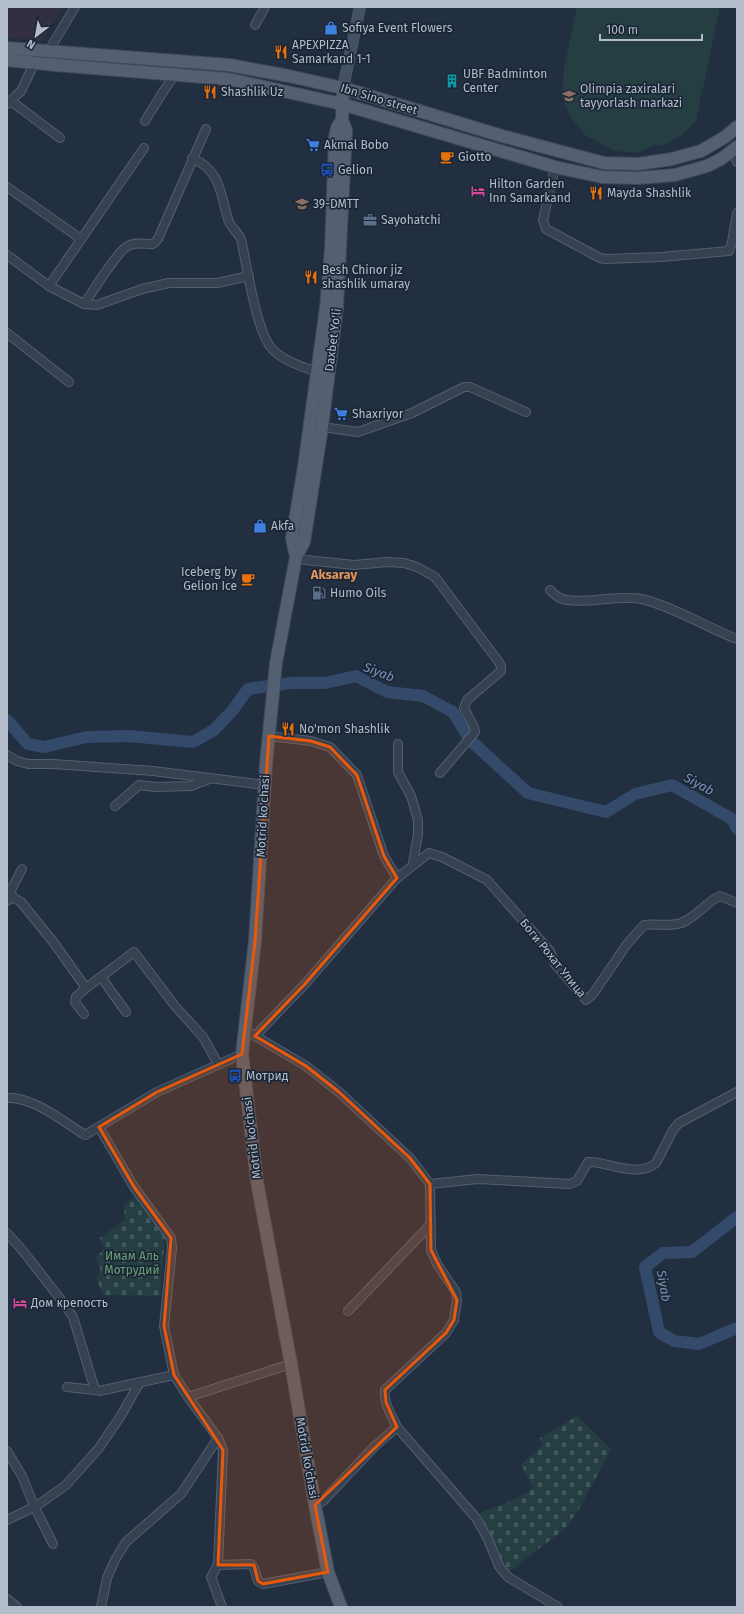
<svg xmlns="http://www.w3.org/2000/svg" width="744" height="1614" font-family="'Fira Sans',sans-serif">
	<style>
		.medical { fill: #312f41 }
		.cemetery { fill: url(#cemetery-stones) }
		.pitch { fill: #243e42 }
		.lines { fill: none; stroke-linecap: round; stroke-linejoin: round }
		.river { stroke: #344a6a; stroke-width: 12 }
		.street-casing { stroke: #545f6e; stroke-width: 10 }
		.secondary-casing { stroke: #545f6e; stroke-width: 12 }
		.primary-casing { stroke: #3f4a5a; stroke-width: 14 }
		.street { stroke: #364151; stroke-width: 8 }
		.secondary { stroke: #445064; stroke-width: 11 }
		.primary { stroke: #546071; stroke-width: 12 }
		.marked { fill: #e8590c; fill-opacity: 0.2; stroke: #e8590c; stroke-width: 3; stroke-linejoin: round }
		.labels { text-anchor: middle; dominant-baseline: central; stroke-width: 3.5; stroke-linejoin: round; paint-order: stroke }
		.poi-label { font-size: 12px; fill: #b2bccb; stroke: #1b2636; text-anchor: start }
		.street-label { font-size: 12px; fill: #b2bccb; stroke: #1b2636 }
		.park-label { font-size: 12px; fill: #679f74; stroke: #1b2636 }
		.neighbourhood-label { font-size: 13px; font-weight: bold; fill: #e09459; stroke: #1b2636 }
		.water-label { font-size: 13px; font-style: italic; fill: #7792b6; stroke: #1b2636 }
	</style>
	<defs>
		<pattern id="cemetery-stones" width="16" height="16" patternUnits="userSpaceOnUse"><rect width="16" height="16" fill="#243e42"/><path d="M2 7V4a2 2 0 0 1 4 0v3zM10 15v-3a2 2 0 0 1 4 0v3z" fill="#41585c"/></pattern>
	</defs>
	<rect width="100%" height="100%" fill="#222f41"/>
	<polygon class="medical" points="7,7 63,7 41,42 7,37"/>
	<g class="cemetery">
		<path d="M135,1196L165,1237L160,1296L103,1295L96,1278C103,1271 100,1267 96,1258L105,1248L99,1239L125,1220L124,1205Z"/>
		<polygon points="577,1416 611,1449 582,1504 566,1528 506,1574 480,1513 514,1500 533,1488 521,1464 543,1445 539,1439"/>
	</g>
	<polygon class="pitch" points="577,7 720,7 696,121 681,136 661,146 654,145 636,153 615,151 585,135 571,118 562,98 564,67"/>
	<g class="lines">
		<g class="river">
			<polyline points="7,720 28,744 44,747 87,737 129,736 193,742 214,730 232,711 248,689 291,683 325,683 356,676 387,692 423,696 453,712 470,740 528,793 606,812 635,794 672,785 732,819 737,829"/>
			<polyline points="737,1217 692,1252 663,1253 645,1267 659,1332 674,1341 699,1344 737,1328"/>
		</g>
		<g class="street-casing">
			<g id="street">
				<polyline points="255,25 265,7"/>
				<polyline points="11,101 60,138"/>
				<polyline points="7,104 21,91 35,62 48,52 75,7"/>
				<polyline points="145,121 161,95 175,74"/>
				<polyline points="733,151 737,162"/>
				<path d="M192,158C222,171 220,195 229,222C231,227 238,233 241,239C247,265 256,333 273,350C284,361 303,367 317,372"/>
				<polyline points="555,167 543,220 546,229 600,258 605,259 661,257 729,251 732,242 737,213"/>
				<polyline points="7,187 81,239"/>
				<polyline points="7,255 49,286 144,148"/>
				<path d="M49,286L84,304C92,293 118,250 128,246C134,242 145,244 153,244L158,239L206,129"/>
				<polyline points="84,304 97,305 142,289 169,283 217,283 249,276"/>
				<polyline points="7,333 69,382"/>
				<polyline points="322,427 358,432 412,413 464,387 470,387 526,412"/>
				<polyline points="296,557 306,560 354,565 388,562 404,563 417,567 435,577 498,661 501,666 501,671 467,700 464,708 474,727 475,732 440,773"/>
				<path d="M550,590C553,593 556,596 560,598C577,606 620,594 642,599C674,607 706,627 737,639"/>
				<polyline points="269,736 311,741 330,747 357,775 384,856 397,878"/>
				<polyline points="398,744 398,772 411,796 418,820 418,834 413,863"/>
				<polyline points="7,755 17,761 28,764 53,764 153,771 265,785"/>
				<polyline points="115,806 139,785 156,787 191,786 209,779"/>
				<polyline points="12,897 11,890 22,869"/>
				<polyline points="7,901 12,897 21,902 54,943 86,988 134,952 175,1006 203,1037 218,1064"/>
				<polyline points="101,977 126,1012"/>
				<polyline points="84,1014 75,1002 76,997 86,988"/>
				<path d="M250,1033L306,1066L339,1092L410,1158L430,1184L431,1250L437,1264L456,1292L457,1300L454,1320L446,1333L385,1390C383,1403 392,1416 397,1427L375,1446L323,1501L315,1505"/>
				<path d="M255,1036L305,984L397,878L429,853L442,857L487,880L550,951L555,964L586,1000L593,994L627,944L644,925C656,923 670,927 681,923C696,918 706,902 720,896L737,903"/>
				<path d="M7,1098C32,1096 64,1122 85,1135L157,1092L242,1054"/>
				<polyline points="99,1127 134,1187 171,1238 172,1248 164,1326 174,1375 188,1397 218,1438 223,1450 218,1565 211,1577 222,1607"/>
				<path d="M430,1184L478,1179L570,1184L577,1181L588,1162H591C611,1163 638,1178 656,1163L673,1130L679,1123L737,1092"/>
				<polyline points="7,1233 23,1251 65,1305 73,1317 95,1390 99,1391 174,1375"/>
				<polyline points="348,1311 431,1224"/>
				<polyline points="67,1387 95,1390"/>
				<polyline points="188,1397 291,1364"/>
				<polyline points="397,1427 476,1518 488,1539 499,1566 508,1577 558,1607"/>
				<polyline points="7,1451 22,1476 34,1506 53,1544"/>
				<polyline points="7,1520 38,1505 66,1485 99,1448 120,1417 140,1382"/>
				<polyline points="218,1565 251,1564 254,1568 258,1581 263,1584 328,1572"/>
				<polyline points="7,1599 17,1607"/>
				<polyline points="101,1607 107,1578 115,1560 126,1542 181,1494 218,1438"/>
			</g>
		</g>
		<g class="secondary-casing">
			<polyline id="secondary" points="343,88 360,7"/>
		</g>
		<g class="primary-casing">
			<g id="primary">
				<polyline points="7,48 229,65 289,76 347,89 502,136 604,163 638,164 672,159 701,151 725,137 737,127"/>
				<polyline points="7,60 56,65 228,79 342,104 555,167 602,177 638,178 675,175 707,166 721,159 737,147"/>
				<polyline points="296,557 292,538 304,467 326,308 331,250 335,138 337,128 342,120"/>
				<polyline points="341,1607 328,1572 315,1505 291,1364 257,1182 242,1054 255,941 266,764 276,663 296,557 304,542 322,427 337,307 346,130 342,120 343,88"/>
			</g>
		</g>
		<use href="#street" class="street"/>
		<use href="#secondary" class="secondary"/>
		<use href="#primary" class="primary"/>
	</g>
	<path class="marked" d="M269,736L311,741L330,747L357,775L384,856L397,878L305,984L255,1036L306,1066L339,1092L410,1158L430,1184L431,1250L457,1300L454,1320L446,1333L385,1390L386,1402L397,1427L315,1505L328,1572L263,1584L258,1581L254,1565H218L223,1450L174,1375L164,1326L171,1238L134,1187L99,1127L157,1092L242,1054L255,941Z"/>
	<defs>
		<g id="shop-bare" transform="scale(1.08)"><path d="M-5-2.5h2.3a2.7 3.5 0 0 1 5.4 0H5L5.5 6h-11ZM-1.5-2.5h3a1.5 2.3 0 0 0-3 0Z" fill="#3f7fe0" stroke="#1b2636" stroke-width="2.5" paint-order="stroke"/></g>
		<g id="restaurant-bare" transform="scale(1.08)"><path d="M-5-6h1v4h1v-4h1v4h1v-4h1v5L-1.5 .5V6h-2V.5L-5-1ZM5-6V6H3V1.5H1.5Q1.5-4 5-6Z" fill="#e8710a" stroke="#1b2636" stroke-width="2.5" paint-order="stroke"/></g>
		<g id="building-bare" transform="scale(1.08)"><path d="M-4-6H4V6H1V3H-1V6H-4ZM-2.5-4.3h1.7v1.8h-1.7ZM.8-4.3h1.7v1.8H.8ZM-2.5-1h1.7V.8h-1.7ZM.8-1h1.7V.8H.8Z" fill="#0f9aa8" stroke="#1b2636" stroke-width="2.5" paint-order="stroke"/></g>
		<g id="university-bare" transform="scale(1.08)"><path d="M0-5L7-2L0 1L-7-2ZM-4 1L0 2.5L4 1V4Q0 6-4 4Z" fill="#8d6e63" stroke="#1b2636" stroke-width="2.5" paint-order="stroke"/></g>
		<g id="supermarket-bare" transform="scale(1.08)"><path d="M-6-5.5h2.5l.6 2H6L4.5 2H-2.5L-4.4-4H-6ZM-1.5 3.2a1.3 1.3 0 1 0 .1 0ZM3 3.2a1.3 1.3 0 1 0 .1 0Z" fill="#3f7fe0" stroke="#1b2636" stroke-width="2.5" paint-order="stroke"/></g>
		<g id="cafe-bare" transform="scale(1.08)"><path d="M-5.5-4.5H6V0H3Q3 3.5 0 3.5H-2.5Q-5.5 3.5-5.5 0ZM3-3.2v2h1.7v-2ZM-6 4.5H4V6H-6Z" fill="#e8710a" stroke="#1b2636" stroke-width="2.5" paint-order="stroke"/></g>
		<g id="bus-bare" transform="scale(1.08)"><path d="M-5-6H5V4H4V6H2V4H-2V6H-4V4H-5ZM-3.5-4V0h7V-4ZM-3.5 1.2v1.5H-2V1.2ZM2 1.2v1.5H3.5V1.2Z" fill="#1a4fb4" stroke="#1b2636" stroke-width="2.5" paint-order="stroke"/></g>
		<g id="hotel-bare" transform="scale(1.08)"><path d="M-6-4.5h1.5V1H6V5H4.5V3h-9V5H-6ZM-4 0a1.8 1.8 0 1 1 3.6 0ZM.5 0V-2.5h3Q6-2.5 6 0Z" fill="#d1479c" stroke="#1b2636" stroke-width="2.5" paint-order="stroke"/></g>
		<g id="school-bare" transform="scale(1.08)"><path d="M0-5L7-2L0 1L-7-2ZM-4 1L0 2.5L4 1V4Q0 6-4 4Z" fill="#8d6e63" stroke="#1b2636" stroke-width="2.5" paint-order="stroke"/></g>
		<g id="office-bare" transform="scale(1.08)"><path d="M-6-3h4V-5.5h4V-3h4V5H-6ZM-1-4.5V-3h2v-1.5ZM-6 0V1H6V0Z" fill="#5c6f8a" stroke="#1b2636" stroke-width="2.5" paint-order="stroke"/></g>
		<g id="fuel-bare" transform="scale(1.08)"><path d="M-5.5-6h7V0h2V4h1.3V-2.5L3-4.5l.8-.8L6-3V5H2.5V1h-1V6h-7ZM-4.2-4.7v3.2H.2V-4.7Z" fill="#5c6f8a" stroke="#1b2636" stroke-width="2.5" paint-order="stroke"/></g>
	</defs>
	<g fill-rule="evenodd">
		<use href="#shop-bare" x="331" y="28"/>
		<use href="#restaurant-bare" x="281" y="52"/>
		<use href="#building-bare" x="452" y="81"/>
		<use href="#restaurant-bare" x="210" y="92"/>
		<use href="#university-bare" x="569" y="96"/>
		<use href="#supermarket-bare" x="313" y="145"/>
		<use href="#cafe-bare" x="447" y="157"/>
		<use href="#bus-bare" x="327" y="170"/>
		<use href="#hotel-bare" x="478" y="191"/>
		<use href="#restaurant-bare" x="596" y="193"/>
		<use href="#school-bare" x="302" y="204"/>
		<use href="#office-bare" x="370" y="220"/>
		<use href="#restaurant-bare" x="311" y="277"/>
		<use href="#supermarket-bare" x="341" y="414"/>
		<use href="#shop-bare" x="260" y="526"/>
		<use href="#cafe-bare" x="248" y="579"/>
		<use href="#fuel-bare" x="319" y="593"/>
		<use href="#restaurant-bare" x="288" y="729"/>
		<use href="#bus-bare" x="235" y="1076"/>
		<use href="#hotel-bare" x="20" y="1303"/>
	</g>
	<g class="labels">
		<g class="poi-label">
			<text x="342" y="28">Sofiya Event Flowers</text>
			<text x="292" y="45">APEXPIZZA<tspan x="292" dy="14">Samarkand 1-1</tspan></text>
			<text x="463" y="74">UBF Badminton<tspan x="463" dy="14">Center</tspan></text>
			<text x="580" y="89">Olimpia zaxiralari<tspan x="580" dy="14">tayyorlash markazi</tspan></text>
			<text x="221" y="92">Shashlik Uz</text>
			<text x="324" y="145">Akmal Bobo</text>
			<text x="458" y="157">Giotto</text>
			<text x="338" y="170">Gelion</text>
			<text x="489" y="184">Hilton Garden<tspan x="489" dy="14">Inn Samarkand</tspan></text>
			<text x="607" y="193">Mayda Shashlik</text>
			<text x="313" y="204">39-DMTT</text>
			<text x="381" y="220">Sayohatchi</text>
			<text x="322" y="270">Besh Chinor jiz<tspan x="322" dy="14">shashlik umaray</tspan></text>
			<text x="352" y="414">Shaxriyor</text>
			<text x="271" y="526">Akfa</text>
			<text x="237" y="572" text-anchor="end">Iceberg by<tspan x="237" dy="14">Gelion Ice</tspan></text>
			<text x="330" y="593">Humo Oils</text>
			<text x="299" y="729">No'mon Shashlik</text>
			<text x="246" y="1076">Мотрид</text>
			<text x="31" y="1303">Дом крепость</text>
		</g>
		<g class="street-label">
			<text transform="translate(379 99) rotate(17)">Ibn Sino street</text>
			<text transform="translate(333 340) rotate(-83)">Daxbet Yo'li</text>
			<text transform="translate(263 816) rotate(-87)">Motrid ko'chasi</text>
			<text transform="translate(553 958) rotate(51)">Боги Рохат Улица</text>
			<text transform="translate(252 1138) rotate(-97)">Motrid ko'chasi</text>
			<text transform="translate(307 1458) rotate(80)">Motrid ko'chasi</text>
		</g>
		<g class="park-label">
			<text x="132" y="1256">Имам Аль<tspan x="132" dy="14">Мотрудий</tspan></text>
		</g>
		<g class="neighbourhood-label">
			<text x="334" y="574">Aksaray</text>
		</g>
		<g class="water-label">
			<text transform="translate(379 672) rotate(21)">Siyab</text>
			<text transform="translate(699 784) rotate(29)">Siyab</text>
			<text transform="translate(664 1286) rotate(80)">Siyab</text>
		</g>
	</g>
	<rect width="744" height="1614" fill="none" stroke="#b2bccb" stroke-width="16"/>
	<g transform="translate(36 36) rotate(211)" stroke="#1b2636" stroke-width="3" paint-order="stroke">
	<path d="M0-3L7 15L0 10L-7 15Z" fill="#b2bccb"/>
	<text y="-6" font-size="11" font-weight="bold" text-anchor="middle" fill="#b2bccb">N</text>
	</g>
	<path d="M600 34v6h102v-6" fill="none" stroke="#b2bccb" stroke-width="2"/>
	<text x="606" y="34" font-size="12" fill="#b2bccb" stroke="#1b2636" stroke-width="3" paint-order="stroke">100 m</text>
</svg>
